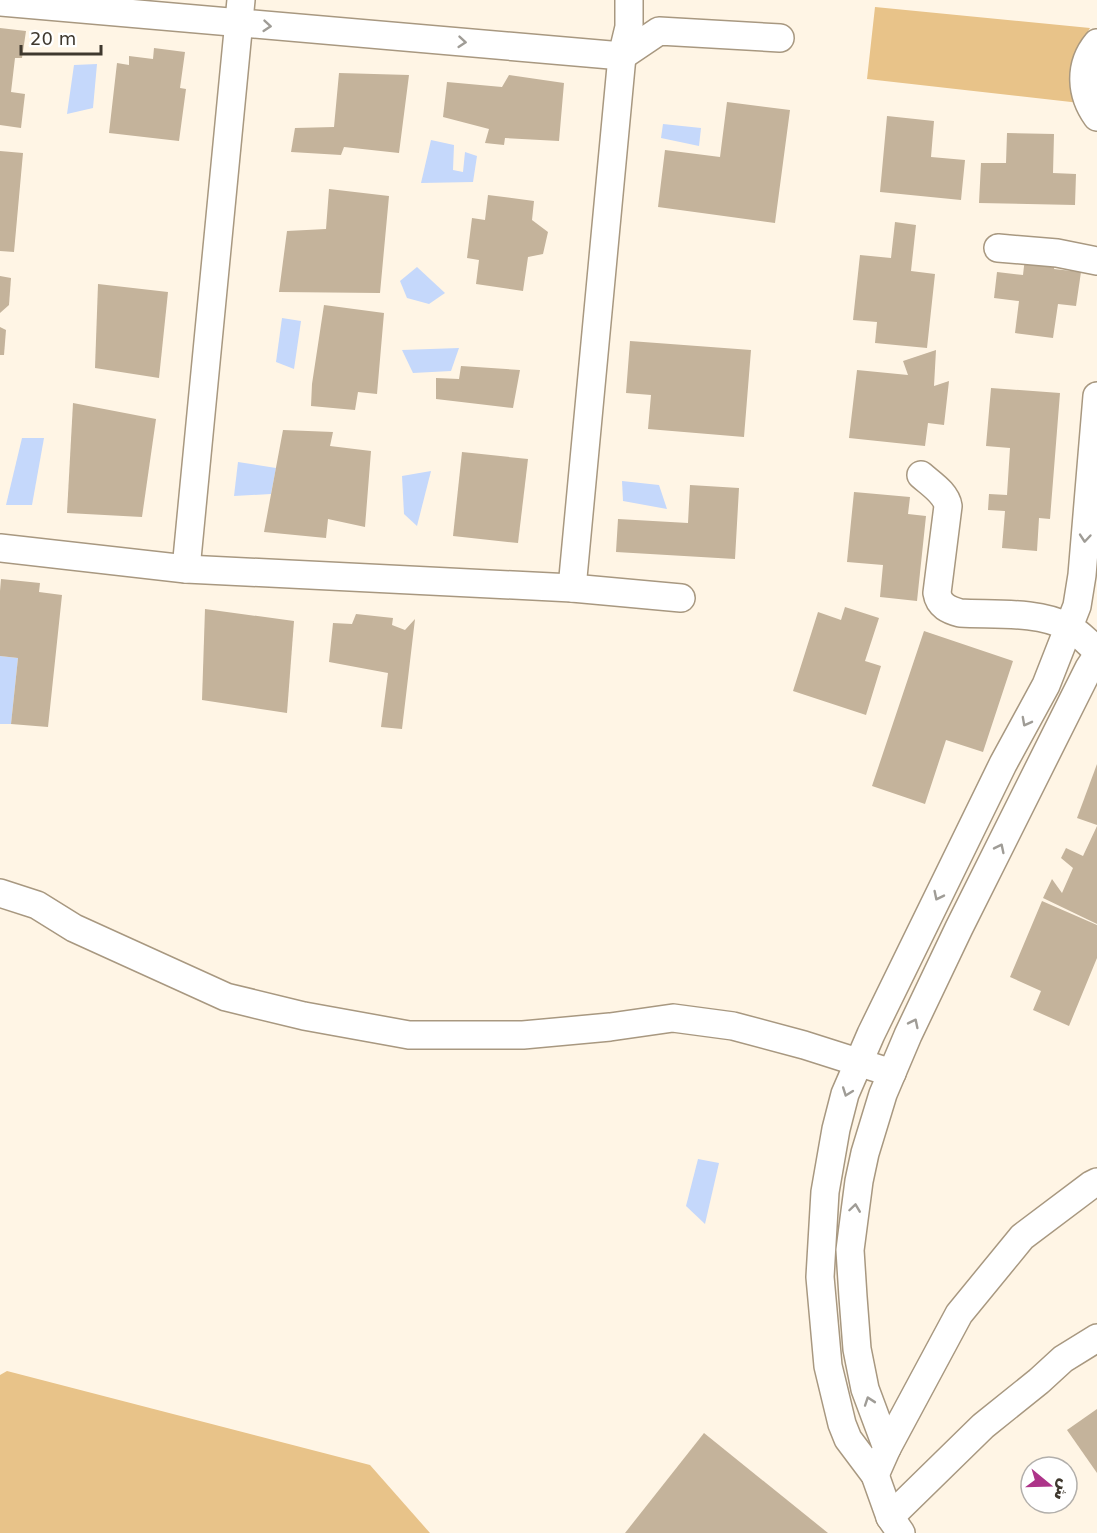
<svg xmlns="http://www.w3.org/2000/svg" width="1097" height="1533" font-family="'DejaVu Sans',Cairo,sans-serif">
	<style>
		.green { fill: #e8c389 }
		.water { fill: #c5d8fb }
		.building { fill: #c4b39b }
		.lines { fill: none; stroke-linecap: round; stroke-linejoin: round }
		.street-casing { stroke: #a89880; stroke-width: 30 }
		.street { stroke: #fff; stroke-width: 27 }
		.oneway { stroke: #9f9c96 }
	</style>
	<rect width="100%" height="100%" fill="#fff5e5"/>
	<g class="green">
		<polygon points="875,7 1090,28 1083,40 1080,103 867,79"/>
		<polygon points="7,1371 370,1465 430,1533 0,1533 0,1375"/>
	</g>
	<g class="water">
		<polygon points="97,64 93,108 67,114 74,65"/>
		<polygon points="663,124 701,128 699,146 661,138"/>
		<polygon points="431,140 454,145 453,170 463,172 465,152 477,156 473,182 421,183"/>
		<polygon points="417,267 445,293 429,304 407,298 400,281"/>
		<polygon points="282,318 301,321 294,369 276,362"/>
		<polygon points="459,348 451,371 413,373 402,350"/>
		<polygon points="22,438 44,438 32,505 6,505"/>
		<polygon points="238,462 276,468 271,494 234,496"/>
		<polygon points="431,471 417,526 404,514 402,476"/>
		<polygon points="622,481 659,485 667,509 623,501"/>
		<polygon points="0,656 18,658 11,724 0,724"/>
		<polygon points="698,1159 719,1163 705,1224 686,1206"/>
	</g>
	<g class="building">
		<polygon points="0,28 26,31 22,58 15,58 11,92 25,94 21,128 0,125"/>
		<polygon points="154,48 185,52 180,88 186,89 179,141 109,133 117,63 129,65 129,56 153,59"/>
		<polygon points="339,73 409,75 399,153 344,147 341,155 291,152 295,128 334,127"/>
		<polygon points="509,75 564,83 559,141 505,138 504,145 485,143 489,129 443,117 447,82 502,87"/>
		<polygon points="727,102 790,110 775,223 658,207 665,150 720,157"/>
		<polygon points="887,116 934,121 931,157 965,160 961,200 880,192"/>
		<polygon points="1007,133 1054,134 1053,173 1076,174 1075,205 979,203 981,163 1006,163"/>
		<polygon points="0,151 23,153 14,252 0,251"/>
		<polygon points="329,189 389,196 380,293 279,292 287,231 326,229"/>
		<polygon points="488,195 534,201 532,220 548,232 543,254 528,257 523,291 476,284 479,260 467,258 472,218 485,220"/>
		<polygon points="895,222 916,225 911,271 935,274 927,348 875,343 877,322 853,320 860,255 891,258"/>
		<polygon points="1026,249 1057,253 1054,269 1081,272 1076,306 1058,304 1053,338 1015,333 1019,301 994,298 997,272 1023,275"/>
		<polygon points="0,276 11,278 9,305 0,313"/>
		<polygon points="98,284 168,292 159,378 95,368"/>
		<polygon points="324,305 384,313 377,394 358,392 355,410 311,406 312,384"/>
		<polygon points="0,327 6,330 4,355 0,355"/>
		<polygon points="630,341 751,350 744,437 648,429 651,395 626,393"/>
		<polygon points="936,350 934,386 949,381 944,425 928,423 925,446 849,438 857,370 908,375 903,361"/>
		<polygon points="461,366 520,370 513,408 436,399 436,378 459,379"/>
		<polygon points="991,388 1060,393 1050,519 1039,518 1037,551 1002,548 1005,511 988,510 989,494 1007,495 1010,448 986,446"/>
		<polygon points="73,403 156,419 142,517 67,513"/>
		<polygon points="283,430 333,432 330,446 371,451 365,527 328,519 326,538 264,532"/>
		<polygon points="462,452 528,459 518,543 453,536"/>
		<polygon points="690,485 739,488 735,559 616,552 618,519 688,523"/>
		<polygon points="854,492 910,497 908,514 926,516 917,601 880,597 883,565 847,562"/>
		<polygon points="1,579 40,583 39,592 62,595 48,727 11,724 18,658 0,656 0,591"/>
		<polygon points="845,607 879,618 865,661 881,666 866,715 793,691 818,612 841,620"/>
		<polygon points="205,609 294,621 287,713 202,700"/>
		<polygon points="356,614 393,618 392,625 405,630 415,619 402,729 381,727 388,673 329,662 333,623 352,624"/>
		<polygon points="924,631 1013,661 983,752 946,740 925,804 872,786"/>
		<polygon points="1097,764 1097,825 1077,818"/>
		<polygon points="1097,826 1097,924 1043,898 1052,879 1062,893 1073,868 1061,858 1066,848 1083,856"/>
		<polygon points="1042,901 1097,925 1097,958 1069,1026 1033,1010 1041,991 1010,977"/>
		<polygon points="1097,1409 1097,1473 1067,1430"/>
		<polygon points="704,1433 828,1533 625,1533"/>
	</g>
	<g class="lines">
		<g class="street-casing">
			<g id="street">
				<polyline points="0,2 622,56 659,31 780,38"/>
				<path d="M1097,43C1078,66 1081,95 1097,117"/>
				<polyline points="998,248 1057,253 1097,261"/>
				<path d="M921,475C931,484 946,493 948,506L937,593C939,606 949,610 960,613C994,615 1038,611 1068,627C1079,632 1088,643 1097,651"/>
				<polyline points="0,548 186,569 572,588 681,598"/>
				<polyline points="186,569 241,0"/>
				<polyline points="572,588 622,56 629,27 629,0"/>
				<polyline points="0,893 37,905 74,928 226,997 304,1016 409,1035 523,1035 610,1027 673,1018 733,1026 804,1045 892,1073"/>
				<polyline points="887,1448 959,1314 1022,1237 1091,1185 1097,1182"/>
				<polyline points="875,1475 887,1448 865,1389 857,1349 853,1297 850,1250 859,1181 865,1153 883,1094 908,1035 959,928 1089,668 1097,656"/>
				<polyline points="890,1517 983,1426 1039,1381 1063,1359 1097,1338"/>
				<polyline points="901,1533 890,1517 875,1475 848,1439 842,1424 828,1366 820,1277 825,1192 836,1129 845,1094 871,1034 1003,764 1046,685 1077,606 1082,575 1097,396"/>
			</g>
		</g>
		<use href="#street" class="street"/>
	</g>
	<defs><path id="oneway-chevron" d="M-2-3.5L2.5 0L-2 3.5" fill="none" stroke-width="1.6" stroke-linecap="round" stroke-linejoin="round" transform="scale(1.5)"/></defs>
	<g class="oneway">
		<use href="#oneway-chevron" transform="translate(267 26) rotate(5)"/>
		<use href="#oneway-chevron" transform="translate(462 42) rotate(5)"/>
		<use href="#oneway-chevron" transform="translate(1085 538) rotate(95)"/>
		<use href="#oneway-chevron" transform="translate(1026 722) rotate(118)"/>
		<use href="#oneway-chevron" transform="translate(1000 848) rotate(-64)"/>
		<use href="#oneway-chevron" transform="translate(938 896) rotate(116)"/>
		<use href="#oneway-chevron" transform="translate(914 1023) rotate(-64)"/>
		<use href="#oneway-chevron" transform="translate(847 1092) rotate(110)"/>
		<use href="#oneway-chevron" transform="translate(855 1208) rotate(-82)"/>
		<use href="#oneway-chevron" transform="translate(869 1401) rotate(-109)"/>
	</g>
	<g transform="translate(1049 1485) rotate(109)"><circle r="28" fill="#ffffff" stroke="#b2afab" stroke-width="1.5"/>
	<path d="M0-4.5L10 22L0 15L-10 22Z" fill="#ad3489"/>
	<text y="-9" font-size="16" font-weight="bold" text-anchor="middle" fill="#3f382e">ش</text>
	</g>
	<path d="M21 45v9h80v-9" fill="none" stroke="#3f382e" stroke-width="3"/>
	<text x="30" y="45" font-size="18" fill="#3f382e" stroke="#ffffff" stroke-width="4.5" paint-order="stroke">20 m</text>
</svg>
